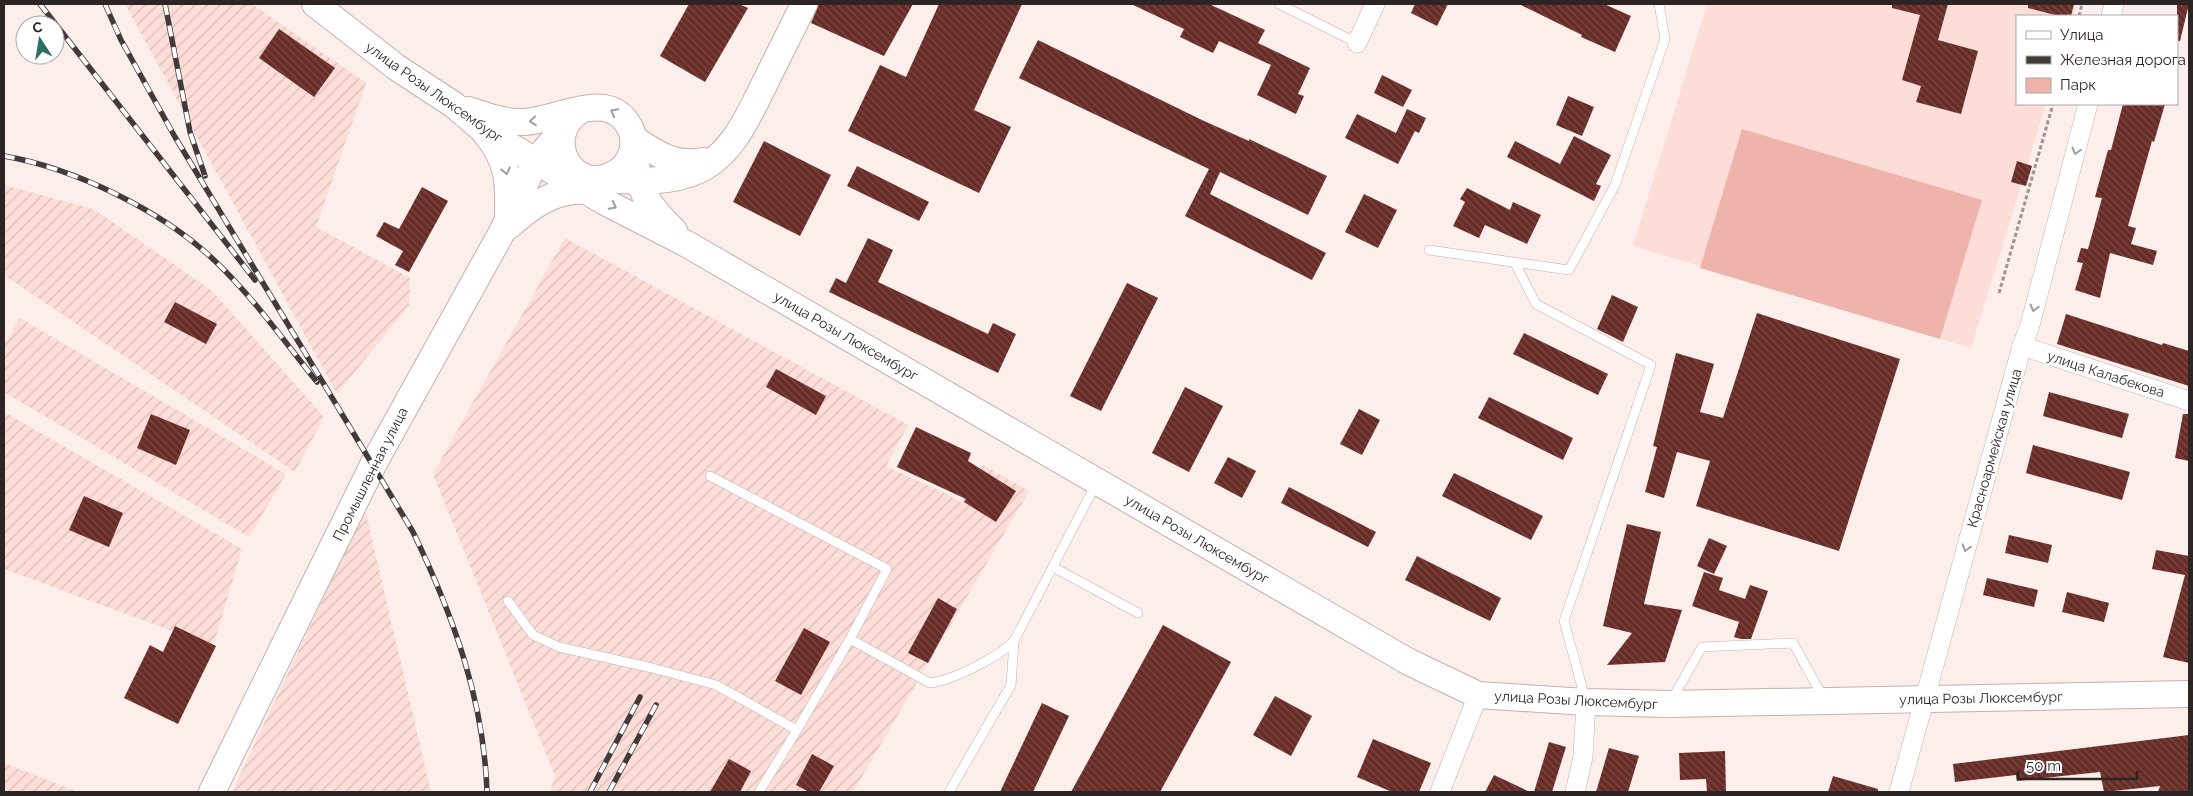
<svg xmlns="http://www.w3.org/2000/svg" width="2193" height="796" font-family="Raleway,sans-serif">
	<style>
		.built { fill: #fdddd8 }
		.industrial { fill: url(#industrial-furrows) }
		.park { fill: #eeb3ab }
		.building { fill: url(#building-back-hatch) }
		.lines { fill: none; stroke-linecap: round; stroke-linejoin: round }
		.service-casing { stroke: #c6afac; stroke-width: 10 }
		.minor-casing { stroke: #c6afac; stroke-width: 20 }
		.secondary-casing { stroke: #c6afac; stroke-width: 28 }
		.path { stroke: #9f9491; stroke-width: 3; stroke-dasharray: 4 2.5; stroke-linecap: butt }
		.service { stroke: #fff; stroke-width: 9 }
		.minor { stroke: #fff; stroke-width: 19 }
		.secondary { stroke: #fff; stroke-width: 26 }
		.rail-casing { stroke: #433b39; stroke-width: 5.5 }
		.rail { stroke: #fff; stroke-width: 4; stroke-dasharray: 11; stroke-linecap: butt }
		.oneway { stroke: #a09d9c }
		.labels { text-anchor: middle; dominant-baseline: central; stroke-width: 5; stroke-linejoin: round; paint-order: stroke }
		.street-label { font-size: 14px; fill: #2d2523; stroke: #fff }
	</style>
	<defs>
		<pattern id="industrial-furrows" width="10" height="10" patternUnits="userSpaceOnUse" patternTransform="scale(1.25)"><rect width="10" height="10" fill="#fdddd8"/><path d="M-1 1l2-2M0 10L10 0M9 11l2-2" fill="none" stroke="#d9beb9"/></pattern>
		<pattern id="building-back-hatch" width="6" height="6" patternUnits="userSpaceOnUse" patternTransform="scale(1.25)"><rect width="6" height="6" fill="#682c27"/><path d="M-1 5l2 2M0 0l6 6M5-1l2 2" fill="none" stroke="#7a4945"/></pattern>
	</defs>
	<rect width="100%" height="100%" fill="#fceeeb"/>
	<polygon class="built" points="1707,4 2077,4 2073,16 2017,16 2017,104 2046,104 1971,348 1633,246"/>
	<g class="industrial">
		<polygon points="125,4 252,4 366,83 316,227 410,278 409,305 337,394"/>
		<polygon points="4,185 93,209 211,290 324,417 295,472 4,275"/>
		<polygon points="565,238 908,425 886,466 949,495 961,503 983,465 1029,491 853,792 550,792 555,776 433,474"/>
		<polygon points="20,318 286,474 249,537 4,392 4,345"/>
		<polygon points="4,412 242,549 213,646 4,569"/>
		<polygon points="365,510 431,792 232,792"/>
		<polygon points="4,763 78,792 4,792"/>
	</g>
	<polygon class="park" points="1742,129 1982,200 1940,339 1700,268"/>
	<g class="building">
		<polygon points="689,4 739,4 748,8 705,82 660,56"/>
		<polygon points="819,4 913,4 884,56 811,23"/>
		<polygon points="939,4 1022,4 974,110 1011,127 979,193 848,131 880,65 906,77"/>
		<polygon points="1131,4 1209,4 1265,30 1258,43 1310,68 1298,94 1304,96 1296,114 1257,95 1271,65 1219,41 1213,53 1180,37 1184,29"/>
		<polygon points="1415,4 1448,4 1437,26 1411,13"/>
		<polygon points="1519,4 1604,4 1631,16 1615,52 1581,37 1582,35"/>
		<polygon points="1892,4 1948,4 1938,40 1978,51 1961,114 1916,102 1921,86 1902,80 1920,15 1892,8"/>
		<polygon points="2028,4 2074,4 2071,16 2059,16 2028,8"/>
		<polygon points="2177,4 2189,4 2180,41 2177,41"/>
		<polygon points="279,29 335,68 314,97 259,58"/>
		<polygon points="1038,40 1204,121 1249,141 1249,139 1327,176 1308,215 1220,172 1210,194 1326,253 1312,280 1185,216 1209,169 1019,78"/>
		<polygon points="1382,75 1412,90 1403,107 1374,93"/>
		<polygon points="1568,96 1594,107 1582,136 1556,125"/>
		<polygon points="2123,104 2165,104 2154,142 2152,141 2128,226 2136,228 2131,244 2157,251 2153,265 2110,253 2100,298 2075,290 2083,263 2077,262 2081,248 2088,249 2102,198 2095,197 2108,150 2111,150"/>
		<polygon points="1407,109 1426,118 1419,133 1415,131 1398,164 1345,138 1357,114 1396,133"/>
		<polygon points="1574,136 1611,155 1596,184 1601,186 1594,201 1507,157 1515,141 1560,164"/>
		<polygon points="764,141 831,175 800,236 733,202"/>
		<polygon points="2017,161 2032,166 2026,186 2011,182"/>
		<polygon points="857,166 929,202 919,221 847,186"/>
		<polygon points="422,187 448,201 409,272 395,265 403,251 376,236 384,222 399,229"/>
		<polygon points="1467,188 1510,210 1513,202 1541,215 1527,244 1485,225 1479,238 1453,226 1465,202 1460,199"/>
		<polygon points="1364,194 1397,210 1378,248 1345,232"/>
		<polygon points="868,238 893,250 878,282 988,334 993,323 1016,334 998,373 829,292 836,278 846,283"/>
		<polygon points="1127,283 1158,298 1101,411 1070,396"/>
		<polygon points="1612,295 1638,307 1623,342 1597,329"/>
		<polygon points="175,302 217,324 206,344 164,322"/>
		<polygon points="1757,313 1900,359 1839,551 1696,506 1710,461 1677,452 1664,498 1645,492 1657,447 1653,446 1676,353 1714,364 1700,412 1723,418"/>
		<polygon points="2066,314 2162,345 2163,343 2189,351 2189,386 2057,344"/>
		<polygon points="1524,333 1608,374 1598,395 1513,354"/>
		<polygon points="776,369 826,396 816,415 766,387"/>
		<polygon points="1185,387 1223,406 1189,472 1152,453"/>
		<polygon points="2049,392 2129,414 2122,438 2043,416"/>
		<polygon points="1489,397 1573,438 1563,460 1478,418"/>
		<polygon points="1359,409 1380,420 1362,455 1340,444"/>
		<polygon points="151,414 190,430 176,465 137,448"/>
		<polygon points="2183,414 2189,414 2189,461 2175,458"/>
		<polygon points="916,427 971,453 968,461 1016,491 996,522 964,502 966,499 897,467"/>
		<polygon points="2033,445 2130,472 2122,500 2026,473"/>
		<polygon points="1228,457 1256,471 1242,498 1214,483"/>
		<polygon points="1454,473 1543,516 1531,540 1442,496"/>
		<polygon points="1289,487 1376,532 1368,547 1281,503"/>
		<polygon points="84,496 123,513 109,547 69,530"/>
		<polygon points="1627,524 1661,532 1644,604 1682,610 1665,662 1607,665 1632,633 1603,626"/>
		<polygon points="2009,535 2052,545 2048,563 2005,553"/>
		<polygon points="1709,538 1727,546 1714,574 1697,566"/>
		<polygon points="2156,550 2189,556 2189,663 2163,657 2185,575 2152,569"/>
		<polygon points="1417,556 1501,598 1490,621 1405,580"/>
		<polygon points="1704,572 1723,578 1719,590 1745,599 1750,585 1768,591 1751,639 1741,639 1734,637 1739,622 1692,606"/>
		<polygon points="1987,578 2038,590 2034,607 1983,595"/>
		<polygon points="2067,592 2109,603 2104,622 2062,612"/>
		<polygon points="938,598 957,609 928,663 908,653"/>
		<polygon points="1163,625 1231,662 1160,792 1071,792"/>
		<polygon points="175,626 216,646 178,724 124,698 150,645 163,652"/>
		<polygon points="804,628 830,642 801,695 775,681"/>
		<polygon points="1275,696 1312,716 1291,756 1253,735"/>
		<polygon points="1042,703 1069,716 1033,792 1000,792"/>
		<polygon points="2189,735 2189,792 2158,792 2160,786 2104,792 2100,772 2017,781 2016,775 1955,782 1953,764"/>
		<polygon points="1373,739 1431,763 1419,792 1392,792 1357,777"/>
		<polygon points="1549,742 1566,747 1552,792 1534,792"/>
		<polygon points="1609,748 1639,756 1628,792 1596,792"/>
		<polygon points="1725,751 1726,792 1707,792 1706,779 1680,780 1679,753"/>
		<polygon points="812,754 834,766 819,792 809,792 796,785"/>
		<polygon points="729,759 751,771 740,792 710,792"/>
		<polygon points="1494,775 1530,792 1485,792"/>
		<polygon points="1833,776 1878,789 1878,792 1828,792"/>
	</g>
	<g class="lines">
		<g class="service-casing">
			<g id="service">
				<polyline points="1279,4 1357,43"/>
				<polyline points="1429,250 1569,270 1615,185 1665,39 1659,4"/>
				<polyline points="1515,263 1536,304 1651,365 1564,621 1585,698"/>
				<polyline points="710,476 887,569 850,639"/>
				<polyline points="1053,567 1138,613"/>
				<path d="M508,601L533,635L559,647L652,668L716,685L797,730L850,639L930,683C953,680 997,658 1014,641L1096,484"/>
				<polyline points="1671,701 1702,647 1793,643 1823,697"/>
				<polyline points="759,792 797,730"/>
				<polyline points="949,792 1011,685 1014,641"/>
			</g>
		</g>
		<g class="minor-casing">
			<g id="minor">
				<polyline points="2111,16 2114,4"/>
				<polyline points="1357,43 1375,4"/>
				<polyline points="2022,346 2189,401"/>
				<polyline points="1440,792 1478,695"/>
				<polyline points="1575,792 1583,757 1586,702"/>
				<polyline points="1899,792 2022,346 2030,325 2088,104"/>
			</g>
		</g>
		<g class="secondary-casing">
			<g id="secondary">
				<polyline points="315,4 396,67 454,105 483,130 605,202 685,243 1409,662 1478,695 1586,702 1669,704 2189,694"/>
				<path d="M469,110C486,116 506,123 524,122C556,121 606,89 627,123C633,131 635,142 632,152C629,163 621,172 610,176C569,193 541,134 581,110"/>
				<path d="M486,134C508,160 509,182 508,214"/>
				<path d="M633,138C655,153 675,167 703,161"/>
				<path d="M636,165C641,197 652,209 674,231"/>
				<path d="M601,179C633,181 670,184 699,170C735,152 750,112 767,79C779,54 792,29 804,4"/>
				<path d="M509,226C531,206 554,189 586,191"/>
				<polyline points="212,792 374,463 502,232 536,161 565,126"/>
			</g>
		</g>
		<g class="path">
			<polyline points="2079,16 2082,4"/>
			<polyline points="1999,293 2053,104"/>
		</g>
		<use href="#service" class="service"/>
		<use href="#minor" class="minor"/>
		<use href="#secondary" class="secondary"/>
		<g class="rail-casing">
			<g id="rail">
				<polyline points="40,4 255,280"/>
				<path d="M105,4L121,40L175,137L413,532C453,615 484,700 487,792"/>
				<polyline points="165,4 190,132 205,176"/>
				<path d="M4,156C74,168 163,211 215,261C253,297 284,341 317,382"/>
				<polyline points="590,792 640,697"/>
				<polyline points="609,792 656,705"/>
			</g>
		</g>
		<use href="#rail" class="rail"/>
	</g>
	<defs><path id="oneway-chevron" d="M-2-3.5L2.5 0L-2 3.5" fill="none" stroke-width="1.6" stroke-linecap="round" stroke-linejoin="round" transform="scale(1.25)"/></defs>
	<g class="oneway">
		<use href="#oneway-chevron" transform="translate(614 112) rotate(-152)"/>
		<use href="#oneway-chevron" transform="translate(533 121) rotate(174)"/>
		<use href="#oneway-chevron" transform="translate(2076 151) rotate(105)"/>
		<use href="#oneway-chevron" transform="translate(506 171) rotate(78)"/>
		<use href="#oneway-chevron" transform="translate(613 206) rotate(27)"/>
		<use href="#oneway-chevron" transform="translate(2034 308) rotate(105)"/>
		<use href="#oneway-chevron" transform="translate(1966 548) rotate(106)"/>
	</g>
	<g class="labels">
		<g class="street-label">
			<text transform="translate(434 92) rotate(35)">улица Розы Люксембург</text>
			<text transform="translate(846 336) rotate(30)">улица Розы Люксембург</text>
			<text transform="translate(2106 374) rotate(18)">улица Калабекова</text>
			<text transform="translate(1994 448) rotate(-74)">Красноармейская улица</text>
			<text transform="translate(370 474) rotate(-63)">Промышленная улица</text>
			<text transform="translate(1197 539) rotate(30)">улица Розы Люксембург</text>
			<text transform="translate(1981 698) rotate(-1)">улица Розы Люксембург</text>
			<text transform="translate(1576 700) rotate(3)">улица Розы Люксембург</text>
		</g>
	</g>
	<rect width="2193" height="796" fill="none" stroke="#2d2523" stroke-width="10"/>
	<rect x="2016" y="15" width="162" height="90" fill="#ffffff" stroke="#aba8a7"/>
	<rect x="2026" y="31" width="25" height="8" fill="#ffffff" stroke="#aba8a7"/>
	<text x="2060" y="40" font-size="15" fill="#2d2523">Улица</text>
	<rect x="2026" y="56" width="25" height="8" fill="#433b39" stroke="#aba8a7"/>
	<text x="2060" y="65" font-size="15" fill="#2d2523">Железная дорога</text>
	<rect x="2026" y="78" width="25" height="15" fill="#eeb3ab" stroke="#aba8a7"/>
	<text x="2060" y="90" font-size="15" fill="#2d2523">Парк</text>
	<g transform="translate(40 40) rotate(348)"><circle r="24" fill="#ffffff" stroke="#aba8a7"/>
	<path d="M0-4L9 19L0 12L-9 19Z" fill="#2c6f62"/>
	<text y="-8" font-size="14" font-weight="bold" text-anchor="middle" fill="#2d2523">С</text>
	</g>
	<path d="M2018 771v8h119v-8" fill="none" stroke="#2d2523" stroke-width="2.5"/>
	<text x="2026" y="771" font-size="15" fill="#2d2523" stroke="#ffffff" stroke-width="4" paint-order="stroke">50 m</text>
</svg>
